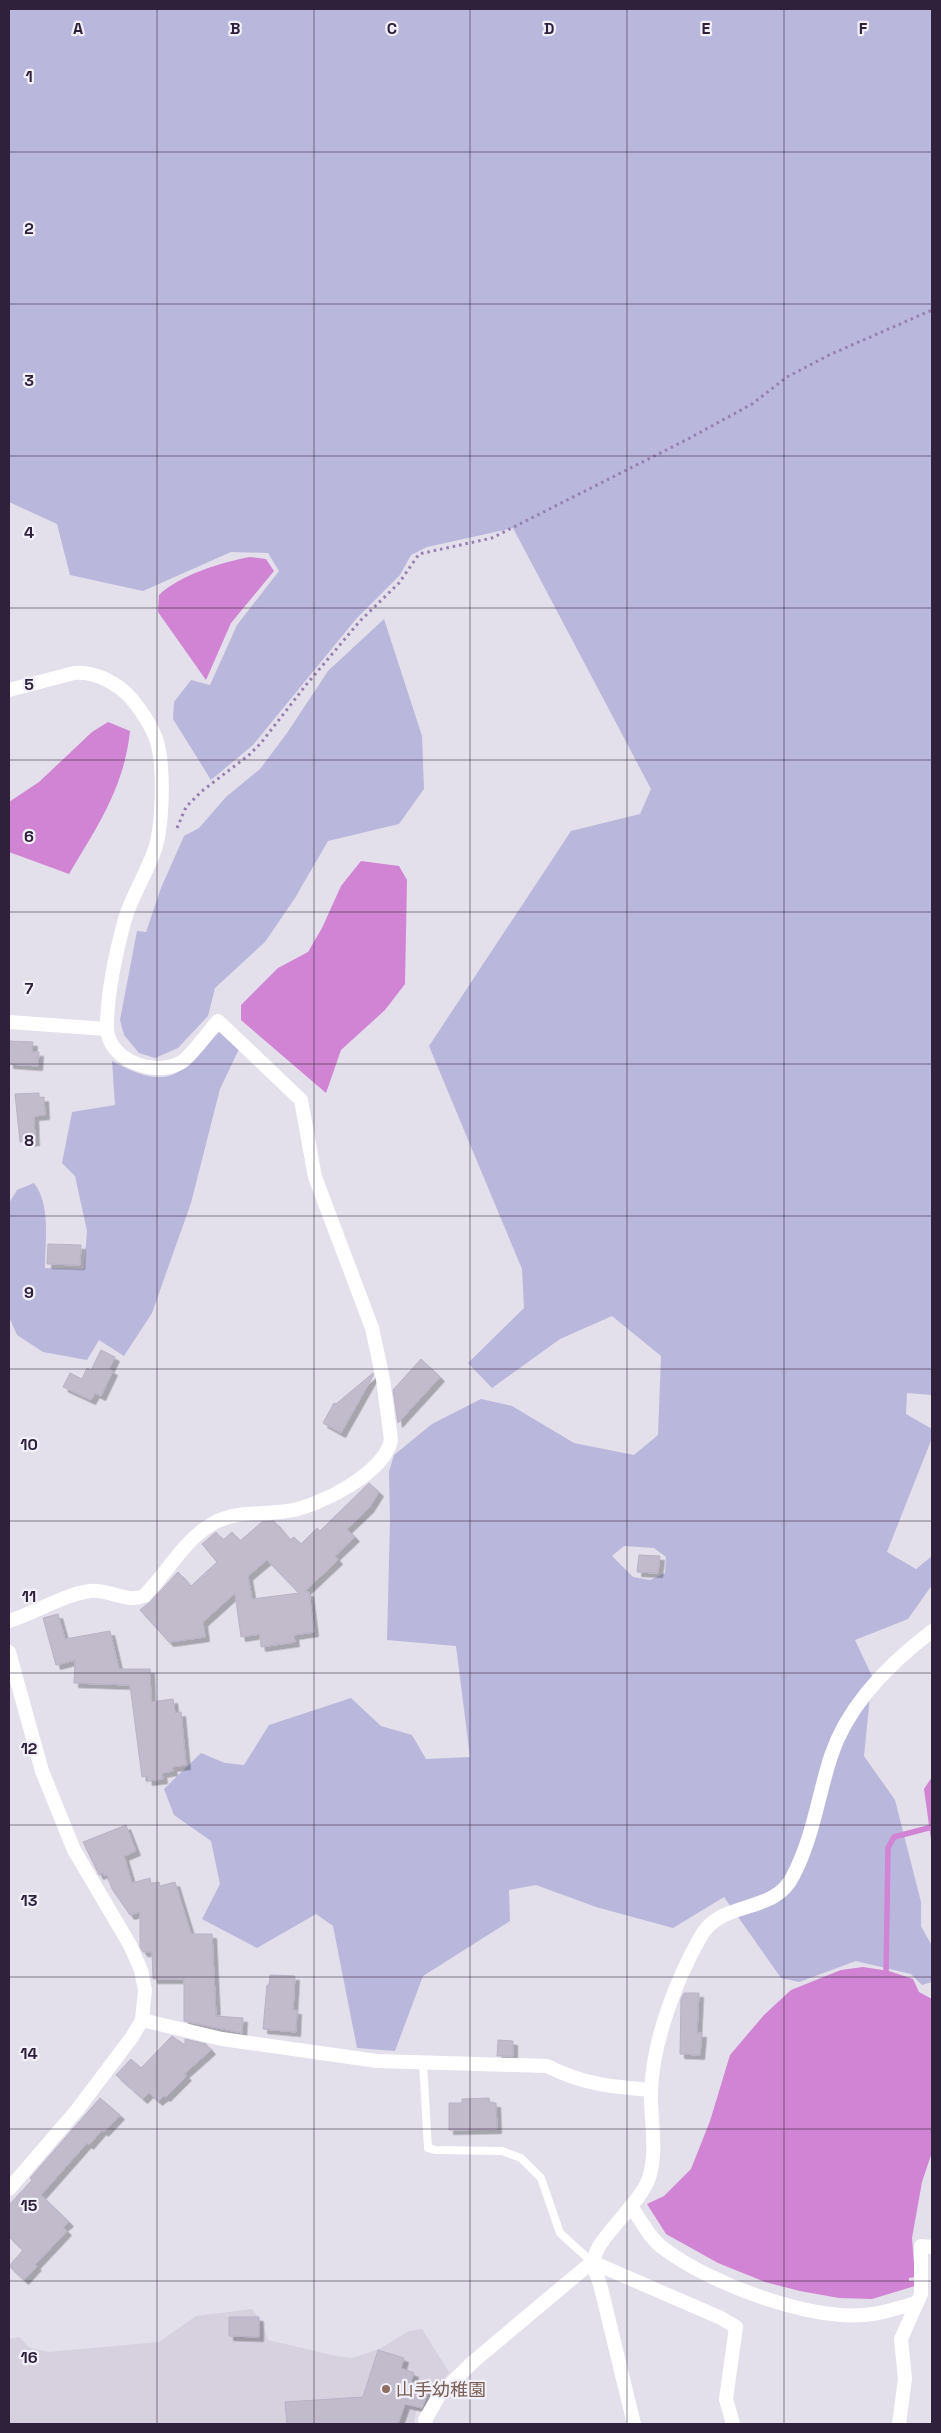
<svg xmlns="http://www.w3.org/2000/svg" width="941" height="2433" font-family="'Space Grotesk','Noto Sans JP',sans-serif">
	<style>
		.built { fill: #d6d0df }
		.green { fill: #bab7dd; fill-rule: evenodd }
		.water { fill: #d084d3 }
		.lines { fill: none; stroke-linecap: round; stroke-linejoin: round }
		.stream { stroke: #d084d3; stroke-width: 5.5 }
		.building { fill: #c2bbcc; stroke: #b9b1c5; fill-rule: evenodd; filter: url(#shadow) }
		.path { stroke: #977eb0; stroke-width: 3; stroke-dasharray: 2.5 4; stroke-linecap: butt }
		.service { stroke: #fff; stroke-width: 8 }
		.minor { stroke: #fff; stroke-width: 14 }
		.grid { fill: none; stroke: #2f203c; stroke-width: 1; stroke-opacity: 0.55 }
		.education-dot { fill: #8d6e63; stroke: #f2f0f8; stroke-width: 2 }
		.labels { text-anchor: middle; dominant-baseline: central; stroke-width: 4.5; stroke-linejoin: round; paint-order: stroke }
		.education-label { font-size: 18px; fill: #785e54; stroke: #f2f0f8; text-anchor: start }
		.grid-label { font-size: 16px; text-anchor: middle; font-weight: bold; fill: #2f203c; stroke: #f2f0f8; stroke-width: 4.5; stroke-linejoin: round; paint-order: stroke }
	</style>
	<defs>
		<filter id="shadow"><feDropShadow dx="4.5" dy="4.5" stdDeviation="0" flood-color="#0004"/></filter>
	</defs>
	<rect width="100%" height="100%" fill="#e3dfeb"/>
	<polygon class="built" points="252,2309 262,2322 268,2340 336,2356 352,2358 365,2354 381,2348 409,2331 422,2329 449,2372 425,2410 416,2410 414,2424 9,2424 9,2339 19,2337 30,2348 48,2352 159,2342 196,2316"/>
	<g class="green">
		<path d="M9,9H932V1395L907,1393L906,1414L932,1429V1438L887,1552L916,1569L932,1556V1585L908,1619L855,1640L872,1676L864,1756L895,1800L921,1902V1926L932,1946V1982L922,1985L911,1974L856,1961L799,1982L781,1978L724,1897L673,1928L596,1907L536,1885L509,1890L510,1921L423,1976L395,2051L357,2048L333,1926L316,1914L257,1948L202,1919L220,1884L211,1841L174,1815L164,1789L201,1753L225,1763L244,1765L269,1725L351,1698L381,1726L412,1735L426,1759L470,1757L456,1646L387,1640L390,1522L389,1472L394,1455L432,1424L481,1399L512,1406L574,1443L634,1455L658,1435L661,1356L612,1316L560,1339L492,1388L468,1363L524,1308L522,1269L429,1046L571,831L640,814L651,789L513,528L427,547L411,555L400,575L356,619L253,745L211,780L173,719L174,702L191,680L210,685L237,625L279,571L268,553L231,552L143,591L70,575L57,524L9,502ZM624,1546L654,1548L666,1557L665,1573L650,1580L633,1577L612,1556Z"/>
		<polygon points="384,619 422,736 424,789 399,824 328,841 295,898 265,942 215,988 208,1016 178,1048 155,1058 139,1053 124,1035 120,1020 137,931 146,932 161,888 184,836 199,828 226,797 260,769 287,733 328,671"/>
		<path d="M219,1032L239,1049L220,1089L191,1203L152,1313L124,1356L99,1340L87,1360L43,1352L17,1335L9,1317V1203L17,1190L34,1183C51,1205 45,1241 45,1268L84,1269L87,1231L75,1176L62,1163L72,1112L115,1105L112,1061C171,1093 179,1075 219,1032Z"/>
	</g>
	<g class="water">
		<path d="M250,557L266,559L274,571L231,623L206,680L158,612L159,595C180,575 222,562 250,557Z"/>
		<path d="M108,722L130,731C124,788 97,827 69,874L9,852V802L39,782L92,732Z"/>
		<polygon points="361,861 399,866 407,880 405,984 385,1010 341,1050 326,1093 241,1020 241,1005 278,968 308,952 322,928 341,886"/>
		<polygon points="932,1777 932,1847 924,1789"/>
		<polygon points="863,1967 889,1971 913,1979 919,1992 932,1999 932,2152 922,2182 912,2238 915,2277 909,2278 909,2281 915,2281 915,2286 872,2299 839,2298 800,2291 765,2282 718,2263 666,2234 647,2204 664,2196 691,2169 710,2121 730,2055 764,2015 791,1990 841,1970"/>
	</g>
	<g class="lines">
		<polyline class="stream" points="886,1976 888,1848 894,1837 932,1827"/>
	</g>
	<g class="building">
		<polygon points="9,1041 33,1042 32,1052 39,1052 38,1066 9,1064"/>
		<polygon points="39,1093 39,1098 44,1097 45,1115 34,1116 35,1141 20,1142 15,1094"/>
		<polygon points="48,1244 81,1245 80,1265 47,1264"/>
		<polygon points="101,1350 115,1357 109,1369 113,1371 101,1396 95,1393 91,1400 63,1387 70,1373 82,1379 87,1368 91,1370"/>
		<polygon points="421,1359 440,1377 398,1423 393,1390"/>
		<polygon points="373,1373 373,1376 341,1433 323,1423 334,1403 336,1404"/>
		<path d="M369,1483L379,1492L369,1508L347,1529L355,1537L335,1556L338,1560L304,1592H309L314,1632L294,1635L295,1642L261,1647L260,1634L241,1637L235,1593L203,1622L205,1637L169,1642L140,1610L150,1602L178,1572L191,1586L217,1562L202,1544L216,1532L223,1540L232,1532L240,1541L262,1522L274,1521L290,1540L294,1537L301,1544L317,1528L320,1531ZM267,1560L299,1593L252,1599L248,1576Z"/>
		<polygon points="639,1555 660,1556 658,1573 637,1572"/>
		<polygon points="58,1614 65,1639 110,1631 119,1669 150,1669 151,1702 173,1699 175,1713 181,1712 186,1765 172,1767 173,1771 162,1773 163,1779 148,1781 147,1776 142,1777 130,1685 74,1683 75,1660 56,1665 43,1618"/>
		<polygon points="126,1825 136,1851 124,1856 132,1883 150,1878 151,1884 159,1882 160,1886 175,1882 191,1934 212,1934 216,2016 243,2018 242,2033 184,2021 184,1979 153,1979 152,1952 143,1952 140,1947 140,1912 130,1915 112,1889 107,1875 104,1876 103,1873 99,1875 83,1842"/>
		<polygon points="270,1975 295,1976 293,2010 297,2010 296,2032 263,2029 267,1985 269,1985"/>
		<polygon points="684,1993 699,1993 697,2033 702,2033 700,2055 680,2054 681,1999"/>
		<polygon points="172,2036 185,2045 185,2039 206,2044 211,2050 184,2074 187,2076 166,2097 164,2096 158,2101 149,2093 143,2099 116,2075 131,2059 141,2068"/>
		<polygon points="498,2040 513,2041 513,2056 497,2056"/>
		<polygon points="100,2098 120,2115 104,2132 102,2130 89,2145 87,2143 41,2195 69,2222 63,2227 67,2231 35,2265 37,2266 24,2280 9,2266 23,2250 9,2237 9,2205 32,2180 30,2178"/>
		<polygon points="489,2098 490,2103 496,2103 497,2129 449,2130 449,2103 462,2103 462,2099"/>
		<polygon points="229,2317 259,2317 259,2337 229,2336"/>
		<polygon points="378,2350 404,2358 401,2368 414,2373 411,2382 430,2386 422,2408 405,2404 398,2424 287,2424 285,2402 363,2397"/>
	</g>
	<g class="lines">
		<polyline class="path" points="177,828 186,807 202,791 249,755 261,743 306,685 360,621 399,583 419,554 492,538 688,439 752,404 787,377 829,355 932,310"/>
		<polyline class="service" points="423,2063 428,2148 436,2150 502,2151 521,2158 541,2178 560,2233 592,2262"/>
		<g class="minor">
			<path d="M9,690L74,673C95,671 117,683 131,698C141,710 149,722 155,736C165,760 163,824 155,849C147,873 132,895 125,919C116,952 107,993 107,1027C107,1060 154,1077 180,1063C189,1059 210,1030 218,1021L301,1100L315,1177L372,1328L383,1379L391,1440C385,1473 318,1507 288,1511C262,1515 236,1510 212,1524C184,1540 167,1573 144,1596C125,1603 110,1589 90,1591C62,1595 36,1613 9,1621"/>
			<polyline points="9,1022 107,1029"/>
			<polyline points="9,1652 42,1771 74,1850 130,1945 141,1970 145,1990 142,2020 132,2037 77,2110 9,2189"/>
			<path d="M142,2020L222,2039L377,2061L547,2066C582,2084 612,2087 651,2090"/>
			<path d="M631,2206C640,2219 650,2239 663,2248C710,2284 814,2323 873,2314C888,2312 903,2306 917,2303"/>
			<polyline points="426,2424 425,2420 440,2394 474,2361 592,2262 721,2318 736,2327 726,2399 733,2424"/>
			<path d="M634,2424L600,2284L592,2262C595,2256 597,2248 602,2242C614,2224 643,2197 649,2178C658,2150 650,2119 651,2091C653,2040 676,1980 701,1936C722,1899 774,1915 793,1876C813,1838 818,1796 831,1756C848,1704 890,1663 932,1631"/>
			<polyline points="899,2424 905,2379 901,2339 921,2294 921,2246 932,2247"/>
		</g>
	</g>
	<path class="grid" d="M157,9V2424M314,9V2424M470,9V2424M627,9V2424M784,9V2424M9,152H932M9,304H932M9,456H932M9,608H932M9,760H932M9,912H932M9,1064H932M9,1216H932M9,1369H932M9,1521H932M9,1673H932M9,1825H932M9,1977H932M9,2129H932M9,2281H932"/>
	<circle class="education-dot" cx="386" cy="2389" r="5"/>
	<g class="labels">
		<g class="education-label">
			<text x="396" y="2389">山手幼稚園</text>
		</g>
	</g>
	<g class="grid-label">
		<text x="78" y="34">A</text>
		<text x="235" y="34">B</text>
		<text x="392" y="34">C</text>
		<text x="549" y="34">D</text>
		<text x="706" y="34">E</text>
		<text x="863" y="34">F</text>
		<text x="29" y="82">1</text>
		<text x="29" y="234">2</text>
		<text x="29" y="386">3</text>
		<text x="29" y="538">4</text>
		<text x="29" y="690">5</text>
		<text x="29" y="842">6</text>
		<text x="29" y="994">7</text>
		<text x="29" y="1146">8</text>
		<text x="29" y="1298">9</text>
		<text x="29" y="1450">10</text>
		<text x="29" y="1602">11</text>
		<text x="29" y="1754">12</text>
		<text x="29" y="1906">13</text>
		<text x="29" y="2059">14</text>
		<text x="29" y="2211">15</text>
		<text x="29" y="2363">16</text>
	</g>
	<rect width="941" height="2433" fill="none" stroke="#2f203c" stroke-width="20"/>
</svg>
